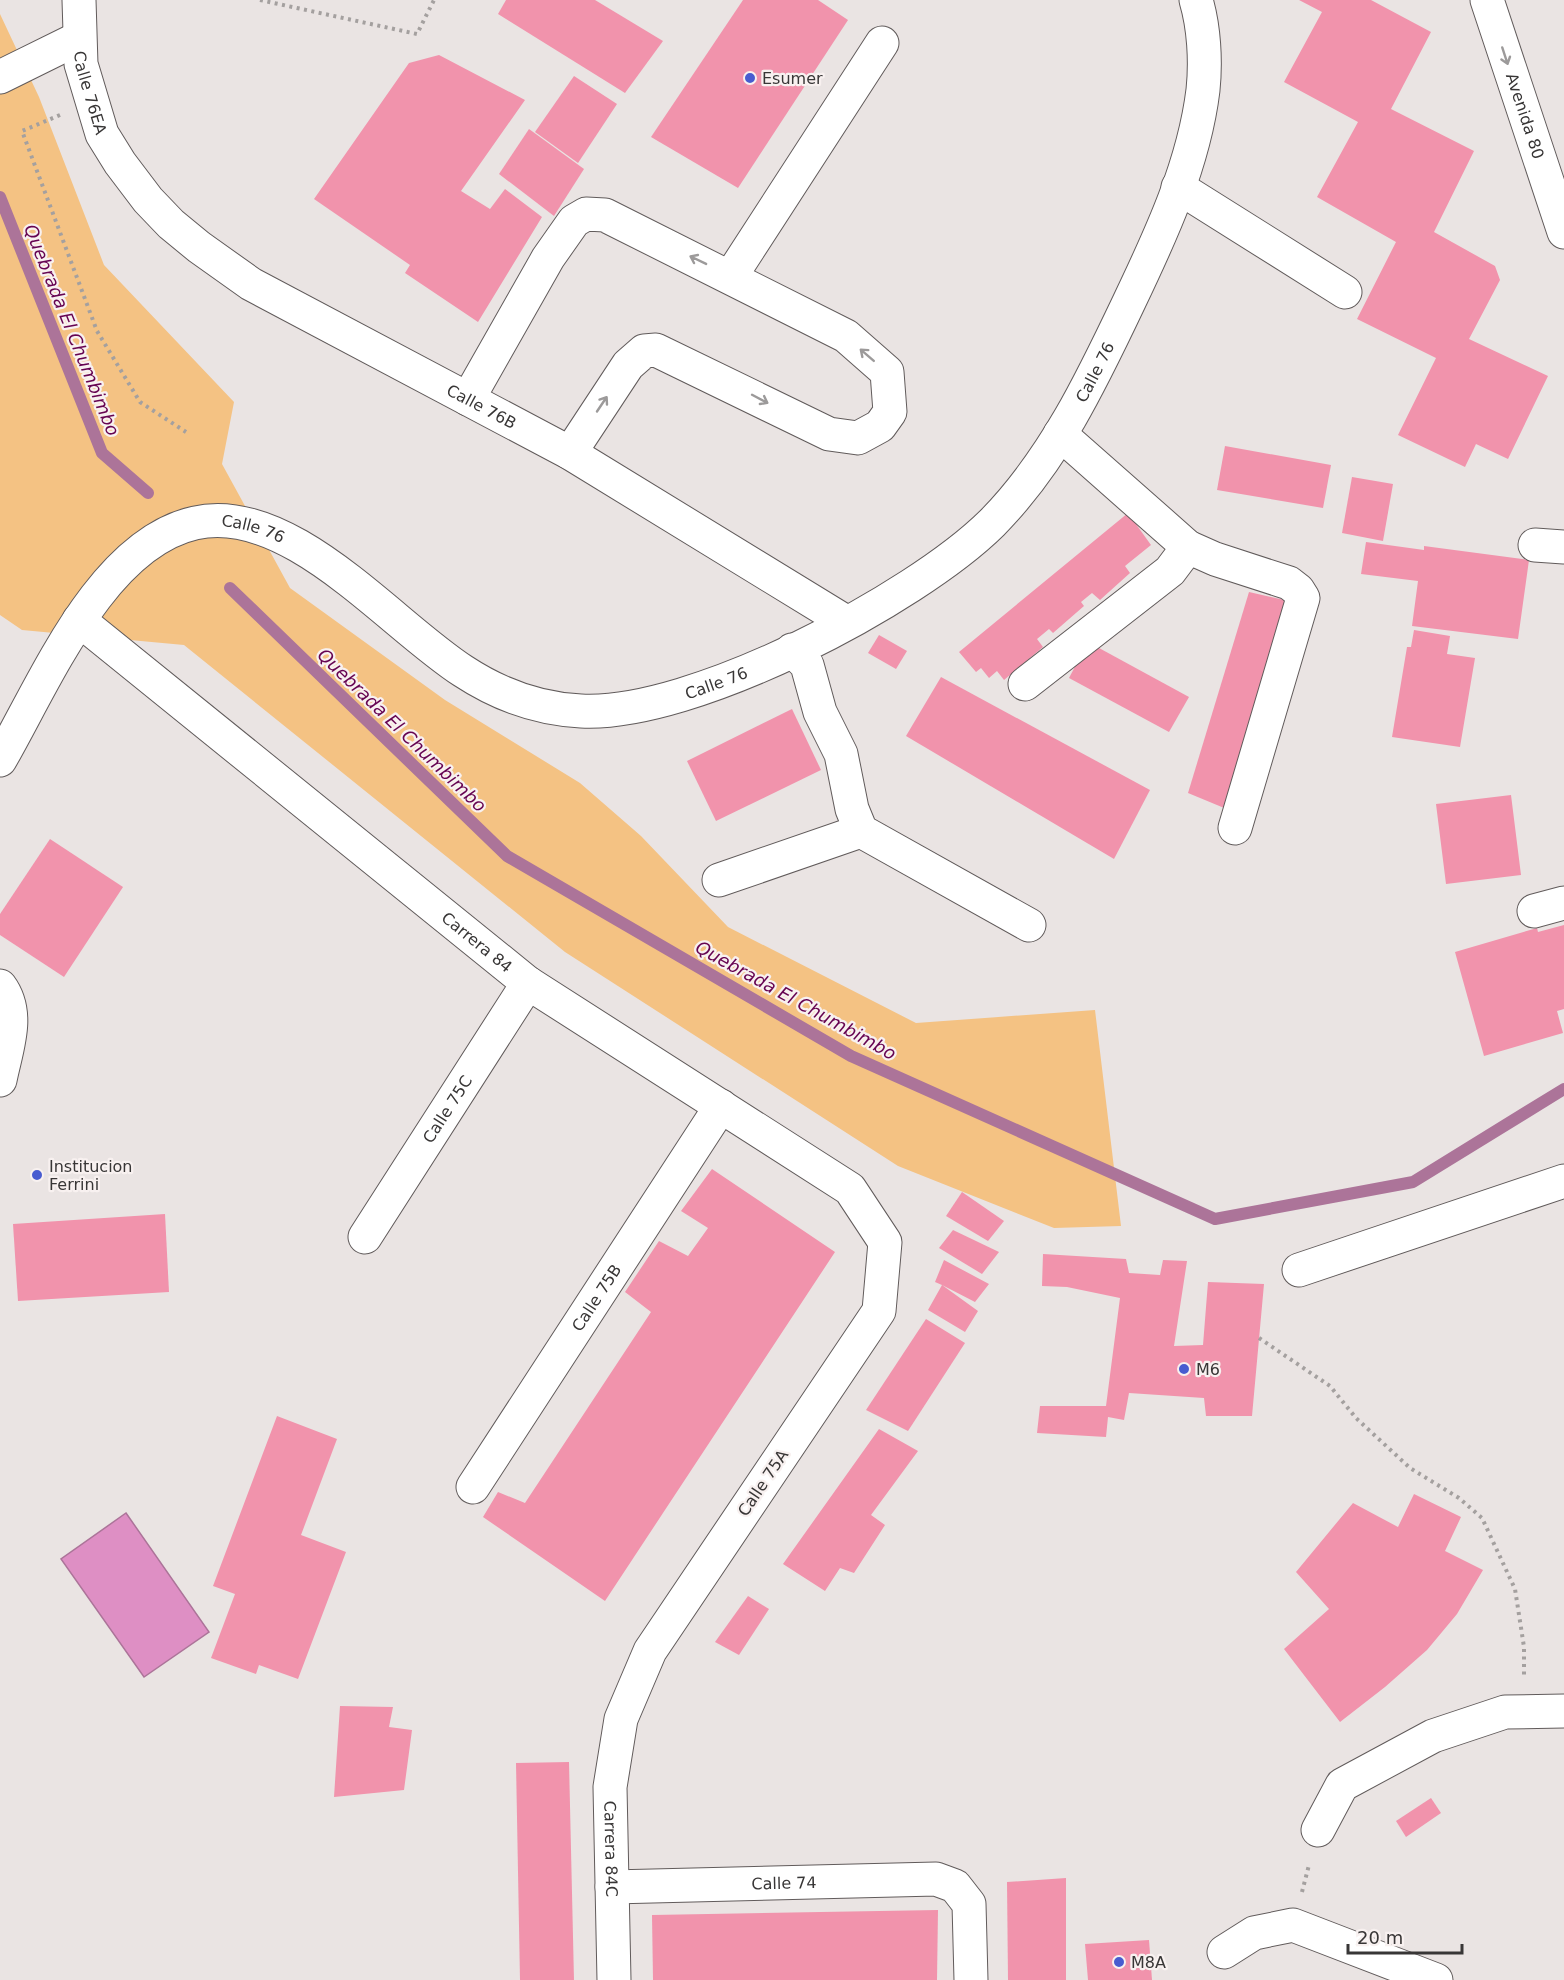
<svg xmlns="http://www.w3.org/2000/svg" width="1564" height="1980" font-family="'DejaVu Sans',sans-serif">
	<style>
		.green { fill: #f4c283 }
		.water { fill: #de8fc4; stroke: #ac7499; stroke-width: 1.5 }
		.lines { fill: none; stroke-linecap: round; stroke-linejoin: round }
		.stream { stroke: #ac7499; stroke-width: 12 }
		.building { fill: #f193ac }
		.minor-casing { stroke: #615b5b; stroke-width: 35 }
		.major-casing { stroke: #615b5b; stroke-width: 35 }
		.path { stroke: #a4a09f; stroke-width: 4; stroke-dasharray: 3 4.5; stroke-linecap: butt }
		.minor { stroke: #fff; stroke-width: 33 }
		.major { stroke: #fff; stroke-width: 33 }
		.oneway { stroke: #9c9a9a }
		.poi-dot { fill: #485cd0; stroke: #f8f1f0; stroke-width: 2 }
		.labels { text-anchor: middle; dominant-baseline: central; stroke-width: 4.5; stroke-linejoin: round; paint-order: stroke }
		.poi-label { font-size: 16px; fill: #383636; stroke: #f8f1f0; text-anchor: start }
		.street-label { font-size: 16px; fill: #383636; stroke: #f8f1f0 }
		.water-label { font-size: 18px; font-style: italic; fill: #660451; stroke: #f8f1f0 }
	</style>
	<rect width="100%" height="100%" fill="#eae4e3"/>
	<polygon class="green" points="0,14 39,97 104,265 234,402 222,464 290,588 445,700 580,783 641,836 728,927 916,1023 1095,1010 1121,1226 1054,1228 898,1166 565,952 184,645 22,630 0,615"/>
	<polygon class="water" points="126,1513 209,1632 144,1677 61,1559"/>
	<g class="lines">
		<g class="stream">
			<polyline points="0,197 102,453 148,493"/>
			<polyline points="230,588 507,856 851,1056 1215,1219 1413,1182 1564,1089"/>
		</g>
	</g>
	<g class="building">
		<polygon points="506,0 595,0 663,41 625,93 498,14"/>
		<polygon points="743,0 818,0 848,20 738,188 651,137"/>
		<polygon points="1299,0 1371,0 1431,32 1391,109 1474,151 1434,232 1495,266 1500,280 1469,339 1548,376 1508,459 1476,444 1465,467 1398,435 1436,358 1357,319 1396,242 1317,197 1358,122 1284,82 1322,12"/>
		<polygon points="439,55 525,100 461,191 490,209 505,189 542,217 478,322 405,273 410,265 314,199 409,63"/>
		<polygon points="574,76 617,104 578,163 535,132"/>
		<polygon points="529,129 584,169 554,216 499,174"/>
		<polygon points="1225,446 1331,465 1323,508 1217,490"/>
		<polygon points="1352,477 1393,484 1383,541 1342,533"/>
		<polygon points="1128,513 1151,545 1125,566 1130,573 1100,600 1092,593 1081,602 1084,606 1053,633 1049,629 1037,639 1043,647 1004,680 997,671 989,678 981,668 976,672 959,652"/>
		<polygon points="1366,542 1424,550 1424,546 1529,560 1518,639 1412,626 1418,581 1361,574"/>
		<polygon points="1249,592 1289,601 1229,810 1188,793"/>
		<polygon points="1414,630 1450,636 1447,654 1475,658 1460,747 1392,737 1407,647 1411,647"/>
		<polygon points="879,635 907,651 896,669 868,653"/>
		<polygon points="1088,642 1189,697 1169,732 1069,678"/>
		<polygon points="941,677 1150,790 1114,859 906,736"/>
		<polygon points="792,709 821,770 716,821 687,761"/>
		<polygon points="1511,795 1521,875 1446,884 1436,804"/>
		<polygon points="50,839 123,887 64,977 0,935 0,914"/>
		<polygon points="1564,925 1564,1009 1557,1011 1563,1033 1484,1056 1455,952 1537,928 1538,932"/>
		<polygon points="712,1169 835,1252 605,1601 483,1517 498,1492 525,1503 651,1312 625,1292 659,1241 688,1256 708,1228 681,1211"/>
		<polygon points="962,1192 1004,1221 988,1241 946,1216"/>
		<polygon points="165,1214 169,1292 18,1301 13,1224"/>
		<polygon points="953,1230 999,1252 982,1274 939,1248"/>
		<polygon points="1043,1254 1126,1259 1129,1273 1160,1275 1163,1260 1187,1261 1174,1346 1203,1345 1208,1282 1264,1284 1252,1416 1206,1416 1204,1398 1129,1393 1124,1420 1108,1417 1106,1437 1037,1433 1040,1406 1106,1406 1120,1298 1067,1287 1042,1286"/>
		<polygon points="944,1260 989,1284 975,1302 942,1285 978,1311 965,1332 928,1310 942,1285 935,1282"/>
		<polygon points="926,1319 965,1343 908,1431 866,1410"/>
		<polygon points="277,1416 337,1439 301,1535 346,1552 298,1679 259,1665 256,1674 211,1658 235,1594 213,1586"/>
		<polygon points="879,1429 918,1451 871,1515 885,1525 854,1573 840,1568 825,1591 783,1564"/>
		<polygon points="1414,1494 1461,1517 1445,1551 1483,1570 1457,1614 1427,1650 1385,1687 1340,1722 1284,1649 1329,1609 1296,1572 1353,1503 1398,1527"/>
		<polygon points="748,1596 769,1609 739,1655 715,1642"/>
		<polygon points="340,1706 393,1707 389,1727 412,1730 404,1790 334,1797"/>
		<polygon points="569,1762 574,1980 520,1980 516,1763"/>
		<polygon points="1431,1798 1441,1813 1406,1837 1396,1821"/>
		<polygon points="1066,1878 1066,1980 1008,1980 1007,1882"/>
		<polygon points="938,1910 937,1980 653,1980 652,1915"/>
		<polygon points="1149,1940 1152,1980 1088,1980 1085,1944"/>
	</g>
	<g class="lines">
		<g class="minor-casing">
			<g id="minor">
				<path id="s1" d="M79,0L81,64L102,134L120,163L148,200L171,224L199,247L251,284L570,453L846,622"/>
				<polyline points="0,77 79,38"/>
				<polyline points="1178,187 1345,292"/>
				<polyline points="731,276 882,43"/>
				<polyline points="468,399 548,258 574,221 586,214 605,215 846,336 887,372 890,412 880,426 858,438 829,434 656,350 644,351 628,365 570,453"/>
				<polyline points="1060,434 1188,547 1215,559 1289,583 1298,590 1303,598 1235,828"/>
				<polyline points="1535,545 1564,547"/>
				<path id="s2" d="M79,620L528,983L850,1189L885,1242L879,1311L650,1651L621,1719L610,1787L614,1980"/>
				<polyline points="792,650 807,665 820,712 841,754 852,809 861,831 1029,925"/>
				<polyline points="1025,684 1170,571 1188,547"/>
				<path id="s3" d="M0,760C44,684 101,544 195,523C289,501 390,624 463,671C498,694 538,709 581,711C692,717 914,600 992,523C1054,460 1092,380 1129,302C1161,235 1194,164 1203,90C1206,61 1204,27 1196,0"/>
				<polyline points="719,880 861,831"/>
				<polyline points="1534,911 1564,903"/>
				<path d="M0,986C21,1014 6,1049 0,1080"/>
				<path id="s4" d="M365,1237L528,983"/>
				<polyline points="1299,1270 1564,1181"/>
				<path id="s5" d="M473,1487L721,1106"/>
				<polyline points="1318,1830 1342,1785 1433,1736 1505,1712 1564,1711"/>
				<path id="s6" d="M612,1887L936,1879L955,1886L969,1904L971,1980"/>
				<polyline points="1224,1952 1254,1933 1293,1925 1436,1980"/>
			</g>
		</g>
		<g class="major-casing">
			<g id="major">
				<path id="s7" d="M1487,0L1564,232"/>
			</g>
		</g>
		<g class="path">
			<polyline points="260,0 417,34 434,0"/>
			<polyline points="60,115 22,131 97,331 140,402 186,432"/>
			<polyline points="1259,1338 1330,1386 1356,1418 1410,1468 1459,1498 1482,1518 1515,1589 1524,1647 1524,1677"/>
			<polyline points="1302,1892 1309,1865"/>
		</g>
		<use href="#minor" class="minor"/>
		<use href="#major" class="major"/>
	</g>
	<defs><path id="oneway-shaft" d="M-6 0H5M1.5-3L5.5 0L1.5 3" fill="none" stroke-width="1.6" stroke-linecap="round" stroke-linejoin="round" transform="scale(1.5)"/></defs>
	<g class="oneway">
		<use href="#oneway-shaft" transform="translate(1505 56) rotate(72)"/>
		<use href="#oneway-shaft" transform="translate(698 260) rotate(-154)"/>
		<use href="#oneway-shaft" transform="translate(867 355) rotate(-139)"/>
		<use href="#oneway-shaft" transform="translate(760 399) rotate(28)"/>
		<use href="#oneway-shaft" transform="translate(602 404) rotate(-56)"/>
	</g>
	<g class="poi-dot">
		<circle cx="750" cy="78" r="6"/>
		<circle cx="37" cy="1175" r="6"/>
		<circle cx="1184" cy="1369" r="6"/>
		<circle cx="1119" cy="1962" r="6"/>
	</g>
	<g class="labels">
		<g class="poi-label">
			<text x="762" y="78">Esumer</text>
			<text x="49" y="1166">Institucion<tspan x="49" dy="18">Ferrini</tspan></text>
			<text x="1196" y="1369">M6</text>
			<text x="1131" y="1962">M8A</text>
		</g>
		<g class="street-label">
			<text stroke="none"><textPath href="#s1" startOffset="94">Calle 76EA</textPath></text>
			<text stroke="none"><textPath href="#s7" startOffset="122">Avenida 80</textPath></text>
			<text stroke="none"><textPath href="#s3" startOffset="1400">Calle 76</textPath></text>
			<text stroke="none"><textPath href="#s1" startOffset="612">Calle 76B</textPath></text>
			<text stroke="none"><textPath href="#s3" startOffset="375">Calle 76</textPath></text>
			<text stroke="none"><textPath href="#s3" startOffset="896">Calle 76</textPath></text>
			<text stroke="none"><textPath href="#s2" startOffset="512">Carrera 84</textPath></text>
			<text stroke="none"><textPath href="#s4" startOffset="152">Calle 75C</textPath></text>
			<text stroke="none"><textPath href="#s5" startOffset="226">Calle 75B</textPath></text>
			<text transform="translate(763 1483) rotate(-56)">Calle 75A</text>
			<text stroke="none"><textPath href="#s2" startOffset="1707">Carrera 84C</textPath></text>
			<text stroke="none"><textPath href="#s6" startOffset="172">Calle 74</textPath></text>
		</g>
		<g class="water-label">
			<text transform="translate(72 330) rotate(68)">Quebrada El Chumbimbo</text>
			<text transform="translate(402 730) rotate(44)">Quebrada El Chumbimbo</text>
			<text transform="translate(796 1000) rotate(29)">Quebrada El Chumbimbo</text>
		</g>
	</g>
	<path d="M1348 1944v9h114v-9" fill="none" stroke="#383636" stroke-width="3"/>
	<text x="1357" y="1944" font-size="18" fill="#383636" stroke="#f8f1f0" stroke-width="4.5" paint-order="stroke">20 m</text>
</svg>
